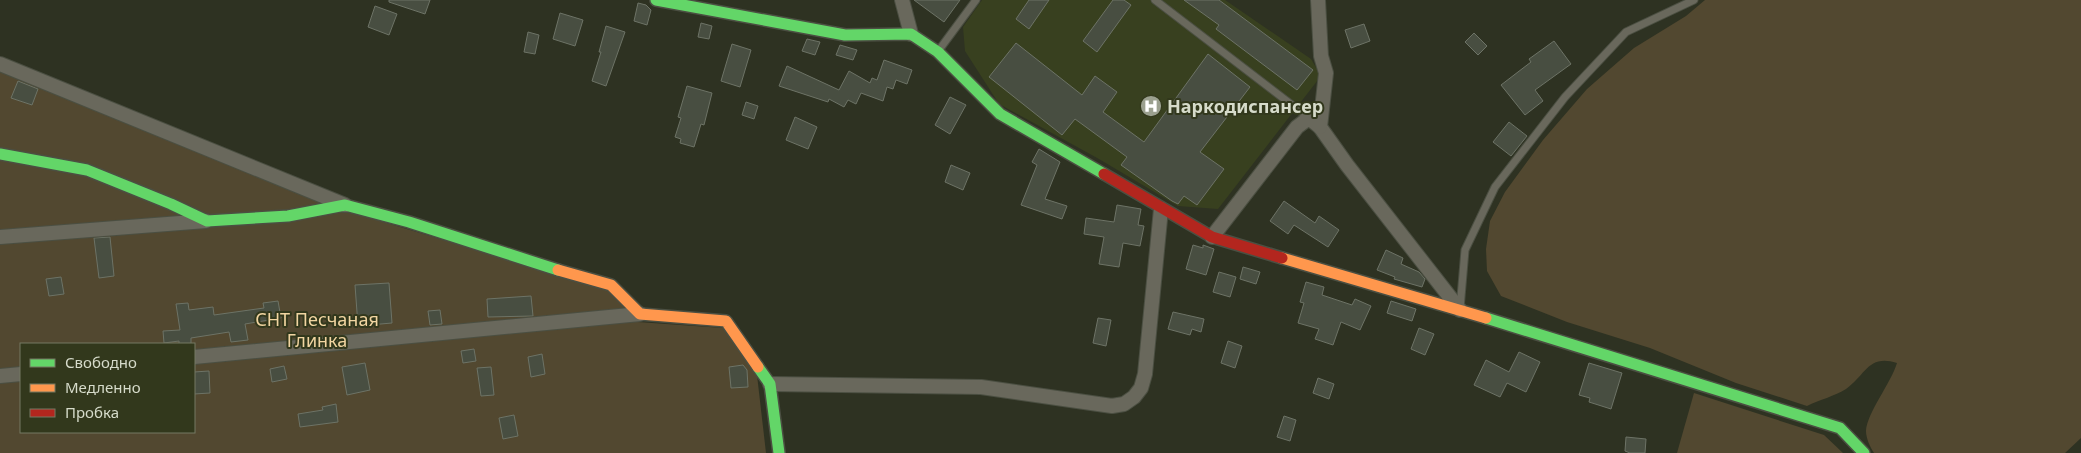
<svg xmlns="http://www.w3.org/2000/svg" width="2081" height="453" font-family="'Noto Sans',sans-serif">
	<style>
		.built { fill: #38401f }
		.green { fill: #524830; fill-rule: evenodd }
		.building { fill: #484e41; stroke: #6d7366 }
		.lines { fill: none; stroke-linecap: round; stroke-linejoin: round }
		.lane-casing { stroke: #4b4f42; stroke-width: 9 }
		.street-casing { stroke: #4b4f42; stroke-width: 16 }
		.fast-casing { stroke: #4b4f42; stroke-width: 14 }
		.slow-casing { stroke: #4b4f42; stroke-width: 14 }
		.jam-casing { stroke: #4b4f42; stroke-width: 14 }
		.lane { stroke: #69685c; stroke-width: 7 }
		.street { stroke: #69685c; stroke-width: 14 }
		.fast { stroke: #63d668; stroke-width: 11 }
		.slow { stroke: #ff974d; stroke-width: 11 }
		.jam { stroke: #b3261e; stroke-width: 11 }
		.labels { text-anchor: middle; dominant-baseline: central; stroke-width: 4; stroke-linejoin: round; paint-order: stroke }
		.poi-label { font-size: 18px; font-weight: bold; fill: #d6dbca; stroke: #32381c; text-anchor: start }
		.park-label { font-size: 18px; fill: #f1d5a1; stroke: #32381c }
	</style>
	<rect width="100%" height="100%" fill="#2e3222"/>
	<polygon class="built" points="982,0 1225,0 1311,59 1321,76 1218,209 1178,206 1099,159 999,104 965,51 963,27"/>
	<g class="green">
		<path d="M1705,0H2081V438L2065,453H1874C1870,447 1866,438 1866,431C1867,413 1891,383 1897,363C1868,354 1866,375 1846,389C1835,396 1819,400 1807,406L1736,383L1650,348L1567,322L1501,296L1487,271L1486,249L1490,221L1505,192L1543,140L1587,89L1634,48L1686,16Z"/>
		<path d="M0,70L347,211L610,290L638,322L723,328L757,375L766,453H0ZM21,344H194V432H21Z"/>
		<polygon points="1694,393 1824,435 1843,453 1677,453"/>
	</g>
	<g class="building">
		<polygon points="389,0 430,0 425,14 389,2"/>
		<polygon points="914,0 960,0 944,22"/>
		<polygon points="1029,0 1049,0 1029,29 1016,19"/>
		<polygon points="1113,0 1124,0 1131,5 1097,52 1083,41"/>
		<polygon points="1184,0 1219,0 1313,70 1297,90 1216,29 1219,25"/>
		<polygon points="638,3 646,5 651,10 647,25 634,21"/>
		<polygon points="375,6 397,14 389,35 368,27"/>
		<polygon points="560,13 583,20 575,46 553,39"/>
		<polygon points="701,23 712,26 709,39 698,37"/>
		<polygon points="1364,24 1370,41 1351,48 1345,30"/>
		<polygon points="606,26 625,32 606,86 592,81 601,52 599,52"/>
		<polygon points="528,32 539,35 535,54 524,52"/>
		<polygon points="1474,33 1487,46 1478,55 1465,42"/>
		<polygon points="807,39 820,42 815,55 802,51"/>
		<polygon points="1554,41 1571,64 1535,90 1543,101 1525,115 1501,85 1531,62 1529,59"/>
		<polygon points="1016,43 1082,95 1095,76 1117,92 1103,112 1144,142 1208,54 1250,87 1200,152 1224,169 1197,205 1184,196 1178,204 1172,201 1121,165 1127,157 1075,119 1062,135 989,77"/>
		<polygon points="732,44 751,50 740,87 721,81"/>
		<polygon points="840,45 857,50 853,60 836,55"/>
		<polygon points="884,60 912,70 907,84 896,80 893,89 887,87 883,101 861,93 856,104 848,100 844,107 829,99 828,102 779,86 787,66 839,90 849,71 870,83 872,78 877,80"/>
		<polygon points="18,81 38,89 32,105 11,98"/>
		<polygon points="687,86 712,93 704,125 701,124 694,147 680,143 681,139 675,137 681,118 678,117"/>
		<polygon points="950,97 966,105 950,134 935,125"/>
		<polygon points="746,102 758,106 754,119 742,115"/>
		<polygon points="795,117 817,127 808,149 786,140"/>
		<polygon points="1509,122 1527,136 1511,156 1493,142"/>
		<polygon points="1039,149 1060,162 1045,199 1067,206 1062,219 1021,205 1037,165 1032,162"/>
		<polygon points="951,165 970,173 963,190 945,182"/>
		<polygon points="1284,201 1315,223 1319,216 1339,230 1328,247 1294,225 1288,234 1270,221"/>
		<polygon points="1117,205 1141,209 1138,225 1144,226 1140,246 1123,243 1119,267 1099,264 1104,237 1084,234 1086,218 1114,222"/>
		<polygon points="110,237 114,276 99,278 94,238"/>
		<polygon points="1193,245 1203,248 1203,245 1214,249 1206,275 1186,269"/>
		<polygon points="1386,250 1403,258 1401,264 1419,272 1425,279 1422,287 1394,279 1395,277 1377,270"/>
		<polygon points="1243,267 1260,272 1256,284 1240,279"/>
		<polygon points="1219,272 1236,277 1230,297 1213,292"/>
		<polygon points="61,277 64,294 49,296 46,279"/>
		<polygon points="1306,282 1324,287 1322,295 1352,305 1355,299 1371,306 1360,330 1341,322 1333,345 1315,339 1319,329 1298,323 1304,303 1300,302"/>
		<polygon points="389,283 392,323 358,326 355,285"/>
		<polygon points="531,296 533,316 488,317 487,299"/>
		<polygon points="278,301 281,318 245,324 248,340 231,342 229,332 191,338 191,344 179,344 179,341 164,343 163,331 180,330 176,304 188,303 189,310 213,307 214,315 264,308 263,303"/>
		<polygon points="1391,301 1416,309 1412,321 1387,313"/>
		<polygon points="440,310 442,324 430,325 428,311"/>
		<polygon points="1173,312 1204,319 1201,332 1192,329 1190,335 1168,329"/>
		<polygon points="1098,318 1111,320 1106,346 1093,343"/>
		<polygon points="1419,328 1434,334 1425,355 1411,349"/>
		<polygon points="1228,341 1242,346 1235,368 1221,363"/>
		<polygon points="474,349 476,361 463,363 461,351"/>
		<polygon points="1519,352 1540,362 1526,392 1507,383 1500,397 1474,385 1486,360 1509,372"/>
		<polygon points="542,354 545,374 531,377 528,357"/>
		<polygon points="365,363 370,390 347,395 342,367"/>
		<polygon points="1589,363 1622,373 1611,409 1589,402 1590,398 1579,395"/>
		<polygon points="743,365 747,370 748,387 731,388 729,367"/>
		<polygon points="284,366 287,379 272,382 270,369"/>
		<polygon points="491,367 494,395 481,396 477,368"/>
		<polygon points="209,371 210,393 194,394 194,372"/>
		<polygon points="1318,378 1334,384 1329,399 1313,393"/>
		<polygon points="336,404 338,422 300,427 298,414 323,410 322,407"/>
		<polygon points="514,415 518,436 503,439 499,418"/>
		<polygon points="1284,416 1296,420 1290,441 1277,437"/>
		<polygon points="1626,437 1646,439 1645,453 1630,453 1625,451"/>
	</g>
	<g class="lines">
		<g class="lane-casing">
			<g id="lane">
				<polyline points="1155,0 1309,118"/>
				<polyline points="939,50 976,0"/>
				<polyline points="1460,309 1465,250 1495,187 1565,97 1626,32 1694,0"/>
			</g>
		</g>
		<g class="street-casing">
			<g id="street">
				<polyline points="902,0 911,34"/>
				<polyline points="1318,0 1321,56 1326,73 1320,127 1347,165 1460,310"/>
				<polyline points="0,64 345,205"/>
				<polyline points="0,237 206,221"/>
				<polyline points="1212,237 1297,127 1309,118 1320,127"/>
				<polyline points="194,357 640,314"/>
				<polyline points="0,376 21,374"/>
				<polyline points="770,384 981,387 1112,406 1124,404 1134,397 1141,388 1145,374 1161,209"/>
			</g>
		</g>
		<g class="fast-casing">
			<g id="fast">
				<polyline points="656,0 845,35 911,34 938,52 1000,114 1104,174"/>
				<polyline points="0,154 87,170 171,204 207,221 288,216 345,205 409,222 558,270"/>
				<polyline points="1486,318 1840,428 1864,453"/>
				<polyline points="758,367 770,384 779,453"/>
			</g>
		</g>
		<g class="slow-casing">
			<g id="slow">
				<polyline points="1282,258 1486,318"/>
				<polyline points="558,270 611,285 640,314 726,321 758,367"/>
			</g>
		</g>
		<g class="jam-casing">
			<polyline id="jam" points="1104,174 1212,237 1282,258"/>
		</g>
		<use href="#lane" class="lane"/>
		<use href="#street" class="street"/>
		<use href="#fast" class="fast"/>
		<use href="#slow" class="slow"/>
		<use href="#jam" class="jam"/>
	</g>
	<defs>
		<g id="hospital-disc" transform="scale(1.125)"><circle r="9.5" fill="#9ba08f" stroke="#32381c"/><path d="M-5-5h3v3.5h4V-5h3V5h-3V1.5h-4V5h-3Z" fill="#fff"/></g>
	</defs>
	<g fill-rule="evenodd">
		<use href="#hospital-disc" x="1151" y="106"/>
	</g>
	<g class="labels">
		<g class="poi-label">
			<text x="1167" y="106">Наркодиспансер</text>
		</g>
		<g class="park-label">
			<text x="317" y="319">СНТ Песчаная<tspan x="317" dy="21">Глинка</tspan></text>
		</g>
	</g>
	<rect x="20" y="343" width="175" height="90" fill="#32381c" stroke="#747962"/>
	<rect x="30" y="359" width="25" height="8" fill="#63d668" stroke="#747962"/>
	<text x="65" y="368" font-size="15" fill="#d6dbca">Свободно</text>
	<rect x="30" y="384" width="25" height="8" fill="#ff974d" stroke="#747962"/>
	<text x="65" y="393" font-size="15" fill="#d6dbca">Медленно</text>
	<rect x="30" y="409" width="25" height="8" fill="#b3261e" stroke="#747962"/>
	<text x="65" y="418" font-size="15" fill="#d6dbca">Пробка</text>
</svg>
